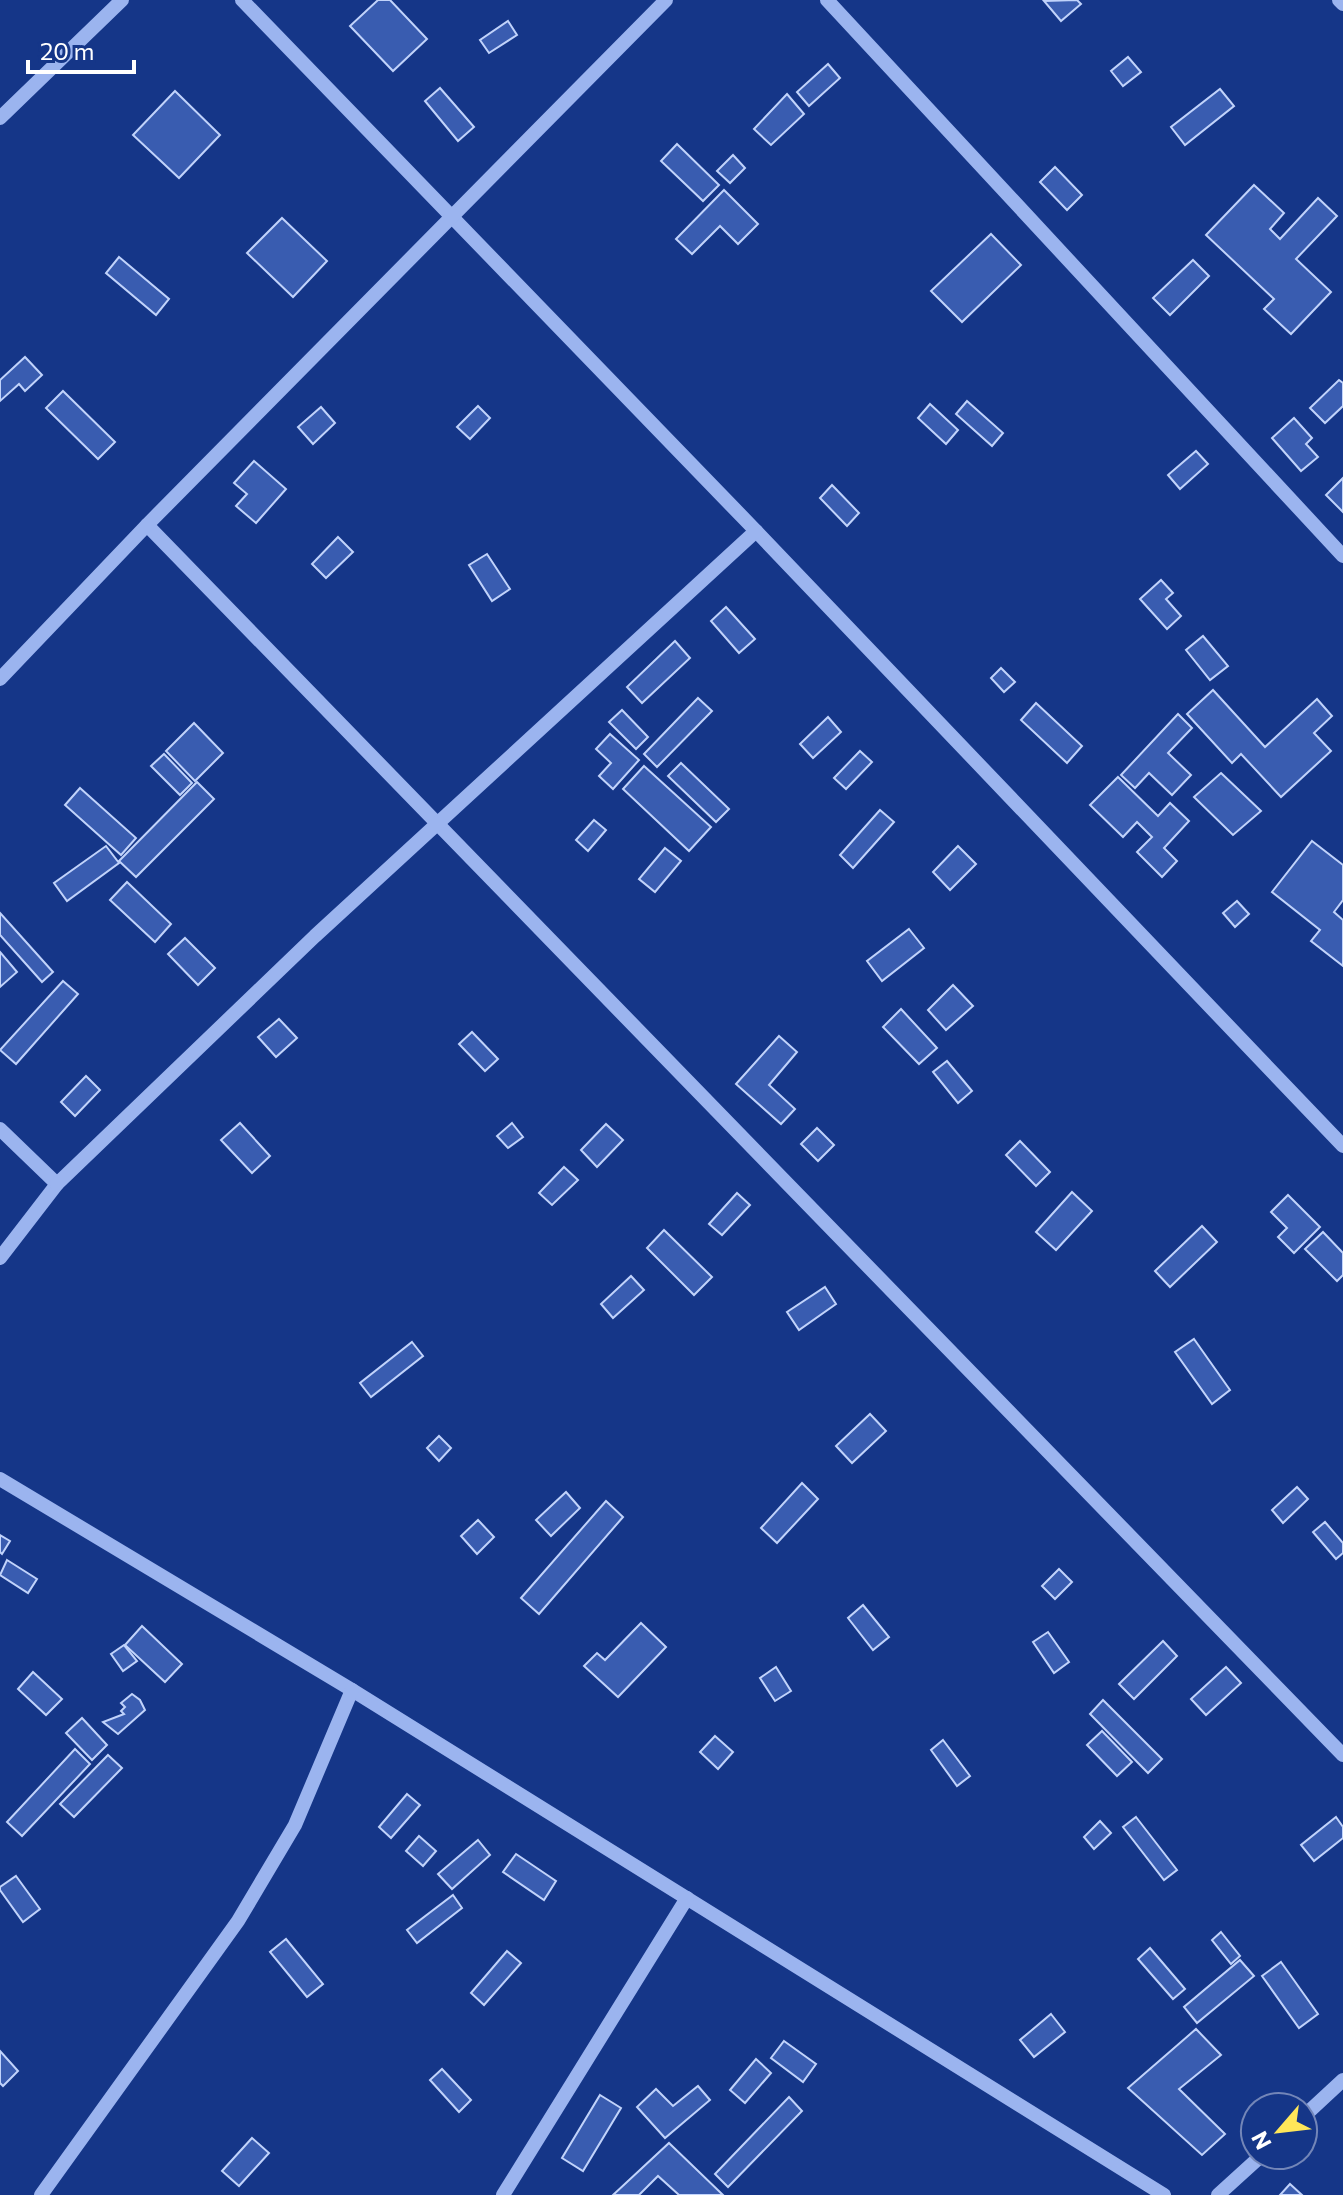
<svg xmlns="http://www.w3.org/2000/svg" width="1343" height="2195" font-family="Commissioner,sans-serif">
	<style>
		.building { fill: #395cb0; stroke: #c1d3fb; stroke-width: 2 }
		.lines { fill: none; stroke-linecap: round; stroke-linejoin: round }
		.minor { stroke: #9bb4ef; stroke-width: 14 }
	</style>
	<rect width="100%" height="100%" fill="#153688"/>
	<g class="building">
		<polygon points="378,0 390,0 427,39 393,71 350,26"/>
		<polygon points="1077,0 1081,4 1061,21 1044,1"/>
		<polygon points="508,21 517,35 489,53 480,40"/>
		<polygon points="1128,57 1141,72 1123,86 1111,71"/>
		<polygon points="828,64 840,78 809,106 797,92"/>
		<polygon points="440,88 474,127 458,141 425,101"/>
		<polygon points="1220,89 1234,106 1185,145 1171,127"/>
		<polygon points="175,91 220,135 179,178 133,135"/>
		<polygon points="787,94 804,114 771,145 754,129"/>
		<polygon points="677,144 719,185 703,201 661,161"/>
		<polygon points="733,155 745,168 730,183 717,171"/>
		<polygon points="1055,167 1082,195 1067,210 1040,182"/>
		<polygon points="1254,185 1284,213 1270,229 1280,239 1318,198 1337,216 1296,259 1331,292 1291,334 1264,309 1274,299 1206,235"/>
		<polygon points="724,190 758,224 738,244 720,226 692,254 676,239"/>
		<polygon points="282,218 327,261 293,297 247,253"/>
		<polygon points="991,234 1021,265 962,322 931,291"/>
		<polygon points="119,257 169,299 156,315 106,273"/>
		<polygon points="1193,260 1209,276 1170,315 1153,298"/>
		<polygon points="25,357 42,375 25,391 19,384 0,401 0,380"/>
		<polygon points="1339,380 1343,383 1343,406 1325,423 1310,408"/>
		<polygon points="63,391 115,442 98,459 46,408"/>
		<polygon points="967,401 1003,433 992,446 956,414"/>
		<polygon points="930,404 958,430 946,444 918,418"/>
		<polygon points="478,406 490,418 470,439 457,427"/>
		<polygon points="321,407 335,423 313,444 298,427"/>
		<polygon points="1294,418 1312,438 1306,444 1318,457 1301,471 1272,438"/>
		<polygon points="1196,451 1208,464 1180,489 1168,475"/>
		<polygon points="254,461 286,489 256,523 236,506 247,494 234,483"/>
		<polygon points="1343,478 1343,512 1326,495"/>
		<polygon points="832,485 859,513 847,526 820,498"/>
		<polygon points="338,537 353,552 326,578 312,564"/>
		<polygon points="487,554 510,589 492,601 469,565"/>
		<polygon points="1161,580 1173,593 1166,599 1181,616 1167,629 1140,599"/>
		<polygon points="726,607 755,639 739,653 711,621"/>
		<polygon points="1203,636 1228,666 1210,680 1186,650"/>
		<polygon points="675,641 690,658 642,703 627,687"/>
		<polygon points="1001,668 1015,682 1004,692 991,678"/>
		<polygon points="1213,690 1265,747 1317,699 1332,716 1314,733 1331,751 1281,797 1241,754 1232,763 1187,714"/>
		<polygon points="698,698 712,711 657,767 644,754"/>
		<polygon points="1036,703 1082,746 1067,763 1021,720"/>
		<polygon points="622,710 648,737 636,749 609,722"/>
		<polygon points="1178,714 1192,728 1168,753 1191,775 1172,795 1149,773 1135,788 1121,775"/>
		<polygon points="828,717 841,732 813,758 800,744"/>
		<polygon points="194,723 223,753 195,781 166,751"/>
		<polygon points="610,734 639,760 613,789 599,776 611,763 596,749"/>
		<polygon points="860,751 872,762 846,789 834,778"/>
		<polygon points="164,754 192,783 180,795 151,766"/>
		<polygon points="681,763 729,809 716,822 668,776"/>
		<polygon points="644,766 711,827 689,851 623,789"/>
		<polygon points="1221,773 1261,811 1233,835 1194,797"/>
		<polygon points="1118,777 1158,816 1170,803 1189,821 1164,848 1177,861 1162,877 1137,852 1152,837 1137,822 1123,837 1090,805"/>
		<polygon points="197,782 214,799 136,877 119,861"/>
		<polygon points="80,788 136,838 121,855 65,805"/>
		<polygon points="880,810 894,822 853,868 840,855"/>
		<polygon points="594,820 606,830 588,851 576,840"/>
		<polygon points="1312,841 1343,865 1343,900 1334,912 1343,920 1343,966 1311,941 1320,930 1272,892"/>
		<polygon points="106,846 119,863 67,901 54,883"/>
		<polygon points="958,846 976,864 950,890 933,872"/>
		<polygon points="665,848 681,861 655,892 639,879"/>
		<polygon points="127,882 171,924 155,942 110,900"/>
		<polygon points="1237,901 1249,914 1235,927 1223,913"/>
		<polygon points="0,913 53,972 42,982 0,935"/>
		<polygon points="909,929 924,948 882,981 867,961"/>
		<polygon points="185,938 215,968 198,985 168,954"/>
		<polygon points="0,952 17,972 0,987"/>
		<polygon points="63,981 78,994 16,1064 0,1050"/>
		<polygon points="953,985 973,1006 946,1030 928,1010"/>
		<polygon points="901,1009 937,1048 919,1064 883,1027"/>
		<polygon points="279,1019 297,1038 276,1057 258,1037"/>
		<polygon points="472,1032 498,1059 485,1071 459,1044"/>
		<polygon points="779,1036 797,1052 769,1085 795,1109 781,1124 736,1084"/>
		<polygon points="947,1061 972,1091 958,1103 933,1072"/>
		<polygon points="86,1076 100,1090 75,1116 61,1102"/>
		<polygon points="240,1123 270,1156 252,1173 221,1140"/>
		<polygon points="512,1123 523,1137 508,1148 497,1136"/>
		<polygon points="606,1124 623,1140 597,1167 581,1150"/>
		<polygon points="817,1128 834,1145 818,1161 801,1144"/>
		<polygon points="1020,1141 1050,1172 1036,1186 1006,1155"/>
		<polygon points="564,1167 578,1180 552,1205 539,1193"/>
		<polygon points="1072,1192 1092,1211 1056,1250 1036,1232"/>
		<polygon points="737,1193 750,1205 722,1235 709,1224"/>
		<polygon points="1288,1195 1320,1227 1294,1253 1278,1237 1287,1228 1271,1212"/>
		<polygon points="1202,1226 1217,1242 1170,1287 1155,1271"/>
		<polygon points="664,1230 712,1277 694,1295 647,1248"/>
		<polygon points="1323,1232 1343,1253 1343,1275 1337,1281 1305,1249"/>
		<polygon points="631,1276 644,1290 613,1318 601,1304"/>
		<polygon points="825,1287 836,1304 799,1330 787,1312"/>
		<polygon points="1194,1339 1230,1390 1212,1404 1175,1352"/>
		<polygon points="412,1342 423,1356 371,1397 360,1383"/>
		<polygon points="870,1414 886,1431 852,1463 836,1446"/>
		<polygon points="439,1436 451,1448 439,1461 427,1448"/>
		<polygon points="802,1483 818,1499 777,1543 761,1528"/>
		<polygon points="1297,1487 1308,1499 1283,1523 1272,1510"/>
		<polygon points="566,1492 580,1508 551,1536 536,1520"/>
		<polygon points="606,1501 623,1517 539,1614 521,1598"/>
		<polygon points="478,1520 494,1537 477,1554 461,1536"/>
		<polygon points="1325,1522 1343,1543 1343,1553 1336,1559 1313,1532"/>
		<polygon points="0,1535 10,1541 2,1554 0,1552"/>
		<polygon points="7,1560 37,1579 28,1593 0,1575"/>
		<polygon points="1059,1569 1072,1582 1055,1599 1042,1586"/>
		<polygon points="863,1605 889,1637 873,1650 848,1618"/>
		<polygon points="641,1623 666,1647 618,1697 584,1666 597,1653 605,1660"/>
		<polygon points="142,1626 182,1664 165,1682 125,1645"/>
		<polygon points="1048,1632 1069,1662 1054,1673 1033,1642"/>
		<polygon points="1163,1641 1177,1656 1134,1699 1119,1684"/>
		<polygon points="124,1645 137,1661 123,1671 111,1654"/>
		<polygon points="776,1667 791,1691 775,1701 760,1678"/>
		<polygon points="1226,1667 1241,1683 1206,1715 1191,1699"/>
		<polygon points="33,1672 62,1699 46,1715 18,1689"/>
		<polygon points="132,1694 140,1700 145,1710 118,1734 103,1722 124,1714 121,1711 125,1707 121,1703"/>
		<polygon points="1103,1700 1162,1759 1148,1773 1090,1714"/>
		<polygon points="82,1718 107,1745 92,1760 66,1733"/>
		<polygon points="1102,1731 1132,1762 1117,1776 1087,1745"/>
		<polygon points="715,1736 733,1752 718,1769 700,1752"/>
		<polygon points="943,1740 970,1776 957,1786 931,1750"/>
		<polygon points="75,1749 90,1764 22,1836 7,1822"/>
		<polygon points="108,1755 122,1768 74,1817 60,1804"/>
		<polygon points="407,1794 420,1805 391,1838 379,1827"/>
		<polygon points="1136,1817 1177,1870 1164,1880 1123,1827"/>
		<polygon points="1336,1817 1343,1827 1343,1838 1314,1861 1301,1845"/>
		<polygon points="1100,1821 1111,1833 1094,1849 1084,1837"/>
		<polygon points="419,1836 436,1851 423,1866 406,1851"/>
		<polygon points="478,1840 490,1855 452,1889 438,1874"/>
		<polygon points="516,1854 556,1881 544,1900 503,1872"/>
		<polygon points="16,1876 40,1909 23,1922 0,1890 0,1887"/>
		<polygon points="453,1895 462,1908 417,1943 407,1930"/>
		<polygon points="1221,1932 1240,1956 1231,1964 1212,1940"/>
		<polygon points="286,1939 323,1984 307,1997 270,1952"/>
		<polygon points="1150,1948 1185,1989 1173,1999 1138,1959"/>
		<polygon points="507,1951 521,1963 484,2005 471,1993"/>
		<polygon points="1240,1960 1254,1976 1197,2023 1184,2007"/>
		<polygon points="1281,1962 1318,2014 1299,2028 1262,1976"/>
		<polygon points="1051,2014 1065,2032 1034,2057 1020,2040"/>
		<polygon points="1196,2029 1221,2055 1179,2089 1225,2134 1202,2155 1128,2088"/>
		<polygon points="784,2041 816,2064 803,2082 771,2058"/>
		<polygon points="0,2051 18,2071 3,2086 0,2083"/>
		<polygon points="756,2059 771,2073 745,2103 730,2090"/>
		<polygon points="442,2069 471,2100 459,2112 430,2080"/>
		<polygon points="698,2086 710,2100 665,2138 637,2107 656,2089 673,2106"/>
		<polygon points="600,2095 621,2108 583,2171 562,2158"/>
		<polygon points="789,2097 802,2111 728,2187 715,2174"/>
		<polygon points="252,2138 269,2153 239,2186 222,2171"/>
		<polygon points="669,2143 723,2195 679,2195 658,2176 639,2195 613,2195"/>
		<polygon points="1290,2184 1302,2195 1280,2195"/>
	</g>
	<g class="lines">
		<g class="minor">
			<polyline points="242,0 756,531 1343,1146"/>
			<polyline points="827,0 1343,556"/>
			<polyline points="1339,0 1343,4"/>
			<polyline points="0,118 122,0"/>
			<polyline points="147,525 1343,1755"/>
			<polyline points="0,679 147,525 666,0"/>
			<polyline points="0,1129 57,1184 0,1258"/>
			<polyline points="57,1184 315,936 756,531"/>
			<polyline points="0,1479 352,1690 1164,2195"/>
			<polyline points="1303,2117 1343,2080"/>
			<polyline points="41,2195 238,1921 295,1825 352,1690"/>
			<polyline points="503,2195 687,1898"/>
			<polyline points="1218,2195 1262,2155"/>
		</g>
	</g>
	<g transform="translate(1279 2131) rotate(242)"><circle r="38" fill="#153688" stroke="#7386b8" stroke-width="2"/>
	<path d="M0-6L14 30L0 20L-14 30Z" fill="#ffe759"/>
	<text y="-12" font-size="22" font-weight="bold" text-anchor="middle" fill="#ffffff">N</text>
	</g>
	<path d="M28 60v12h106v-12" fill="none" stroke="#ffffff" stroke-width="4"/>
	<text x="40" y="60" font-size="24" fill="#ffffff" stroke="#153688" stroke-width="6" paint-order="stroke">20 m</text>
</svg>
